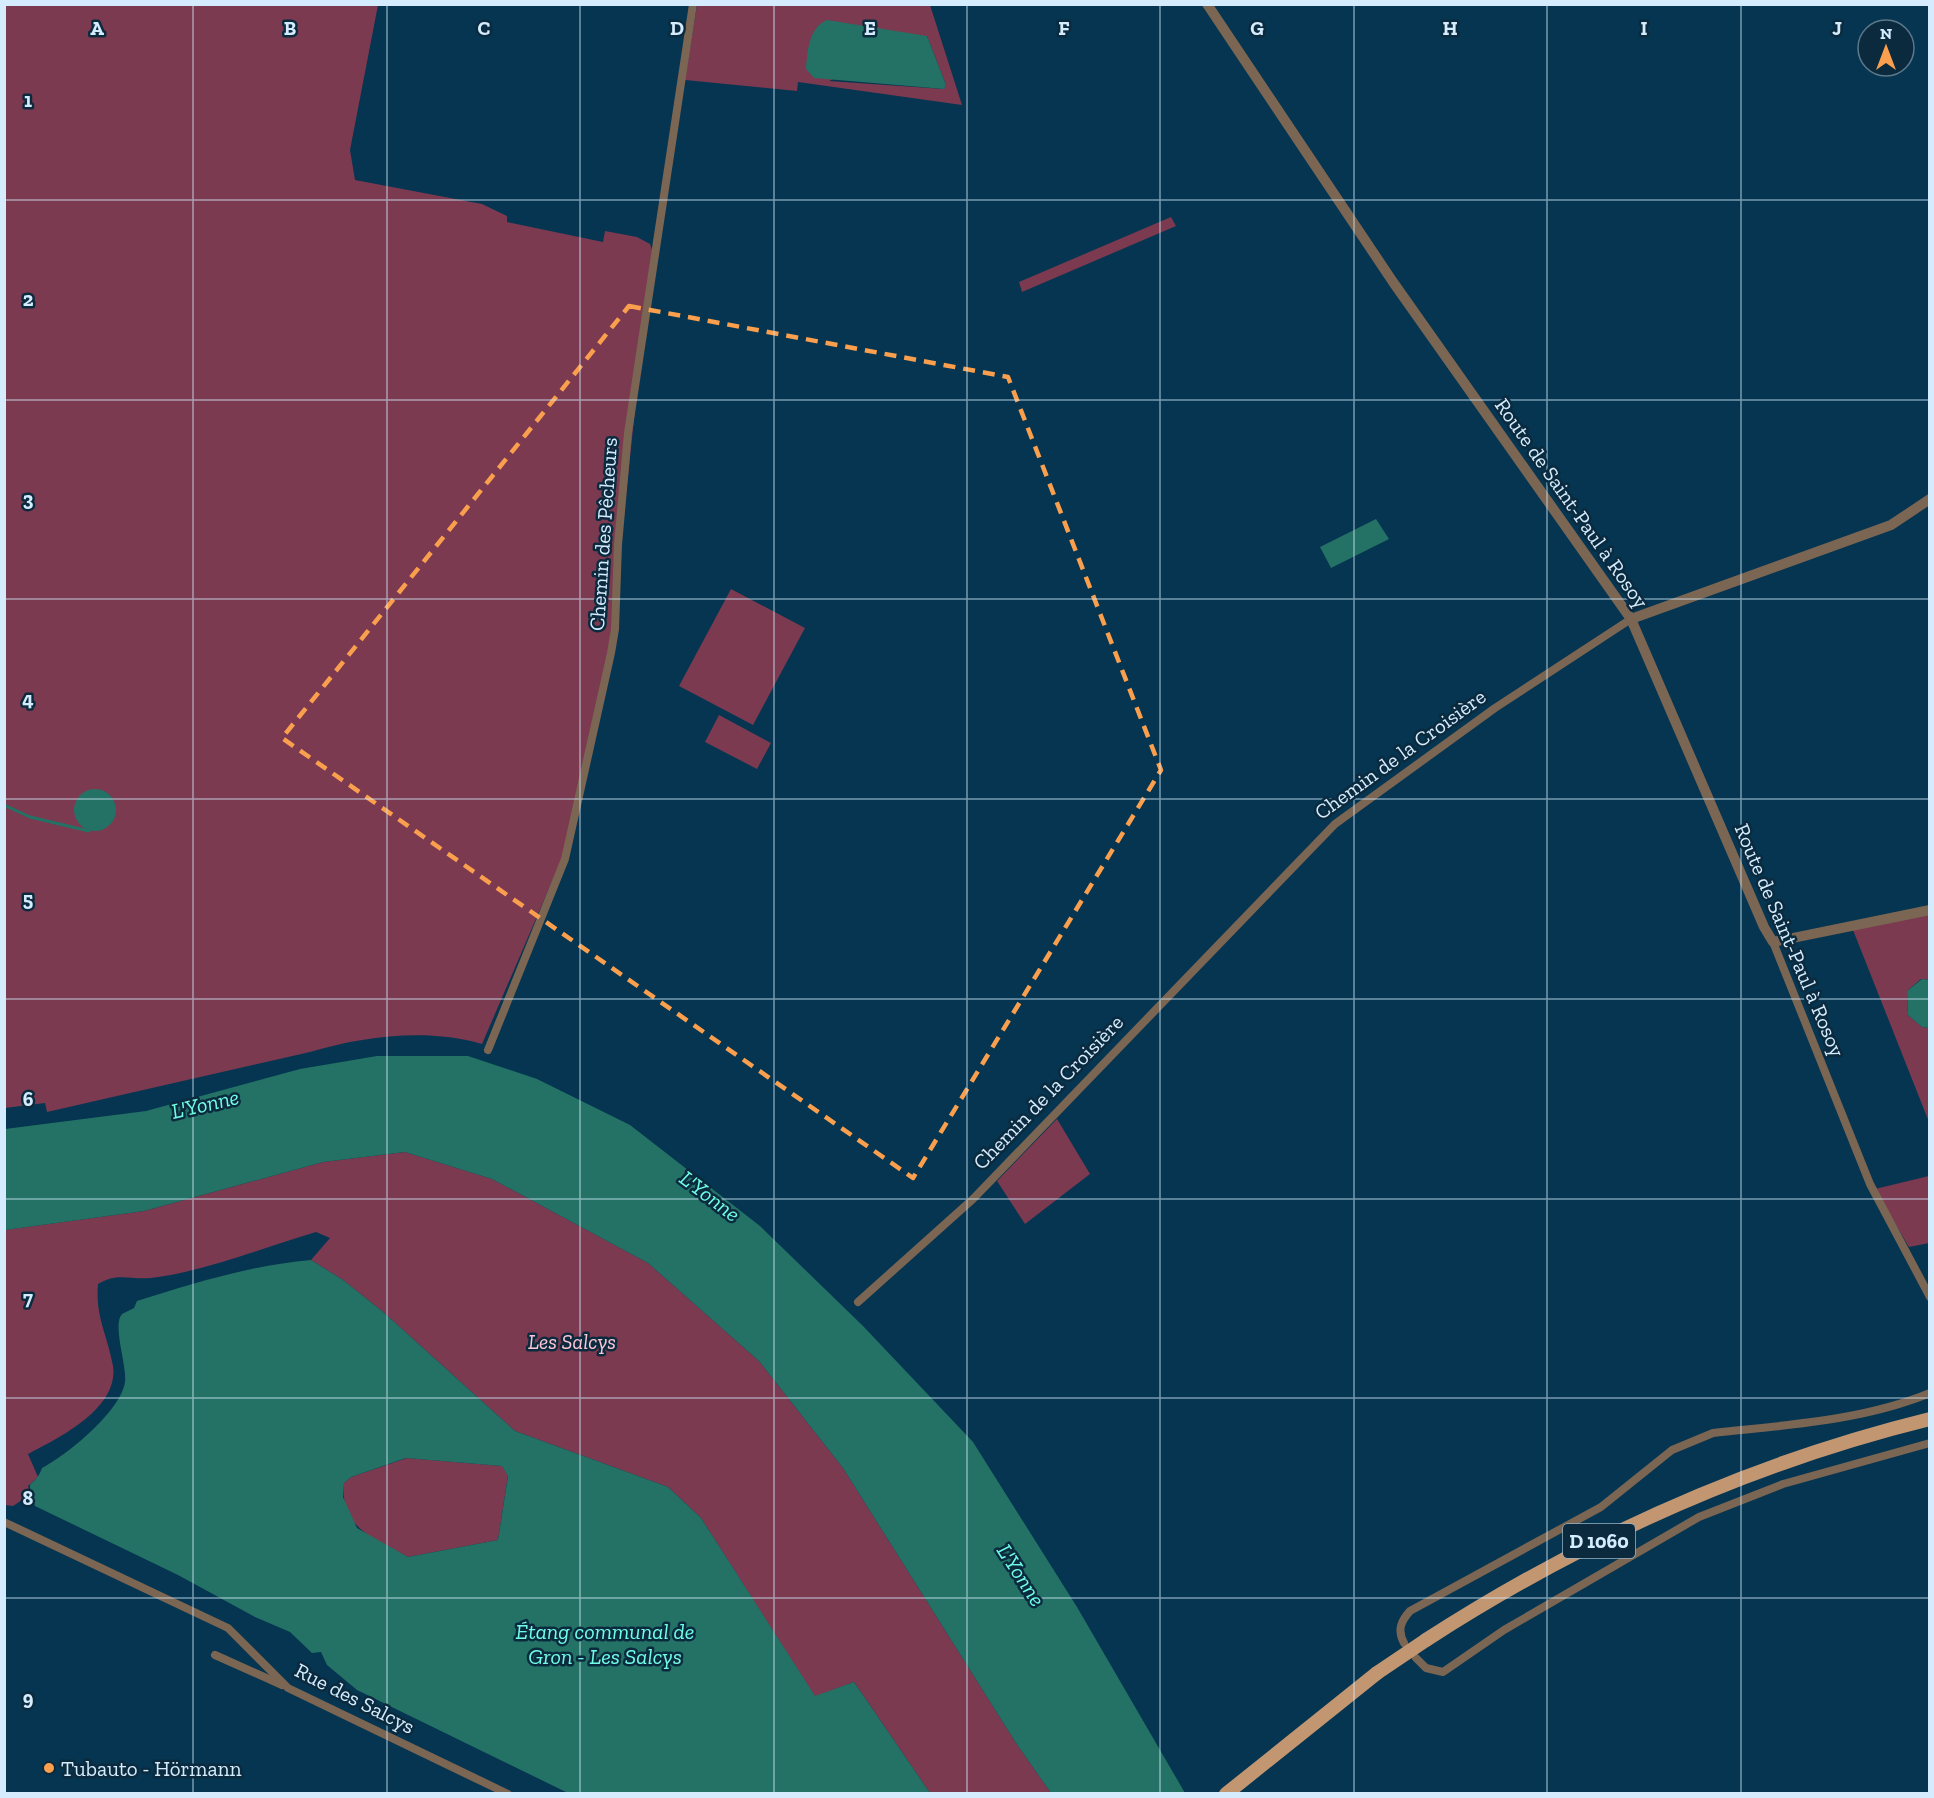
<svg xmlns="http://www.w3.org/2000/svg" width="1934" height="1798" font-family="'Zilla Slab',serif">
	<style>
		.green { fill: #7b3a50; fill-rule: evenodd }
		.water { fill: #237265; fill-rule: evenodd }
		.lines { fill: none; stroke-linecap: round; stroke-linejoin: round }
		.stream { stroke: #237265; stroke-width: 3 }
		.minor { stroke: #7b6553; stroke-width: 8 }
		.tertiary { stroke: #7b6553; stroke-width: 10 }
		.primary { stroke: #c39672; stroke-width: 14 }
		.primary-bridge { stroke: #c39672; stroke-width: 14 }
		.marked { fill: none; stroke: #f99f4d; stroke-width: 4.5; stroke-dasharray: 12 8; stroke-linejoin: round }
		.grid { fill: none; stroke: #d5ecfe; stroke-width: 1.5; stroke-opacity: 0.55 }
		.poi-dot { fill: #f99f4d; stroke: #0b2a3e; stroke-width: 2 }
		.labels { text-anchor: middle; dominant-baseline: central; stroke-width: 5; stroke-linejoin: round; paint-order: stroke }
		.shield { fill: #0b2a3e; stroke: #98b2c4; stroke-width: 1.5 }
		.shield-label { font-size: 20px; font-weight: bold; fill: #d5ecfe }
		.street-label { font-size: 21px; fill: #d5ecfe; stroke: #0b2a3e }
		.park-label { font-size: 21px; font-style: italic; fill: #fcc6d5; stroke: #0b2a3e }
		.poi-label { font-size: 21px; fill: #d5ecfe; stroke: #0b2a3e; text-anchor: start }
		.water-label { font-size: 22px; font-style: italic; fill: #70fde5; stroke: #0b2a3e }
		.grid-label { font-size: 20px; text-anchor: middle; font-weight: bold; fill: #d5ecfe; stroke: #0b2a3e; stroke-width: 5; stroke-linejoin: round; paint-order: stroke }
	</style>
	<rect width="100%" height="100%" fill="#053550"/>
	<g class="green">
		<path d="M4,5H378L350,150L355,180L482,204L507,216V222L603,242L605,231L637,237L650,244L652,250L610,646L563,856L482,1044C427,1028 364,1036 310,1052L47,1112L45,1103L5,1108Z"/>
		<path d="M697,5H930L962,105L798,82L797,91L685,80ZM927,36L946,85L944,89L829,81Z"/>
		<polygon points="1171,217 1176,226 1022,292 1019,282"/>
		<polygon points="731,589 805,628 753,725 679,686"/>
		<polygon points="719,715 771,743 757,769 705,742"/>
		<polygon points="1929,913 1929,980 1921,979 1907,991 1908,1015 1922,1027 1929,1028 1929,1122 1853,930"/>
		<polygon points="1057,1119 1090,1174 1025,1224 997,1181"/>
		<path d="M405,1152L492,1179L648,1263L759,1361L843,1468L1016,1743L1051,1793H930L854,1682L815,1697L701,1518L668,1487L515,1431L382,1311L343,1280L311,1260L330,1238L316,1232C262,1248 207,1271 151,1278C129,1280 118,1272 98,1284C95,1317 108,1336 113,1366C119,1409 58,1438 28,1454L38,1477L28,1486L31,1494L13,1506L5,1505L4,1230L144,1211L323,1162Z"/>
		<polygon points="1929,1176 1929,1243 1909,1247 1875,1189"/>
		<path d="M407,1458L502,1466L508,1475L498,1540L408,1557C375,1539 339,1528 344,1483L351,1477Z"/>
	</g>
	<g class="water">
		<path d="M827,20L927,36L946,85L944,89L814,78L806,69C807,52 809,27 827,20Z"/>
		<polygon points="1376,519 1389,539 1331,568 1320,547"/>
		<circle cx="95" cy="810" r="21"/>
		<polygon points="1922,979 1929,980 1929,1028 1922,1027 1908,1015 1907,991"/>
		<polygon points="377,1056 468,1056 537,1079 630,1125 760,1226 863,1326 973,1442 1077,1607 1185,1793 1051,1793 1016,1743 843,1468 759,1361 648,1263 492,1179 405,1152 323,1162 144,1211 5,1230 5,1129 146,1111 300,1069"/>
		<path d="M311,1260L343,1280L382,1311L515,1431L668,1487L701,1518L815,1696L854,1682L930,1793H568L357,1690L327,1665L321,1652L312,1653L290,1632L255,1617L178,1575L35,1506C24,1473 33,1492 42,1468C67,1455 121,1411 125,1382C127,1365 112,1325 122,1314L134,1308L137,1301C194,1283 252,1265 311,1260ZM406,1458L502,1466L508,1476L498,1540L408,1557L357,1528L343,1497L344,1483L351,1477Z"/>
	</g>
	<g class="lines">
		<polyline class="stream" points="4,805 30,817 89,831"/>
		<g class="minor">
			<polyline points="1773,942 1870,1184 1930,1297"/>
			<polyline points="488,1050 565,859 611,653 615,629 618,545 628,433 693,4"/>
			<polyline points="858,1302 973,1199 1335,824 1495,708 1631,619"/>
			<polyline points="4,1522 228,1628 288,1688 508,1794"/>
			<path d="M1404,1643C1397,1630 1401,1621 1410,1611L1601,1507L1672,1450L1713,1433C1785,1425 1862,1421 1930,1393"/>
			<polyline points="215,1655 282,1685"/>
			<polyline points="1416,1658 1426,1668 1443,1672 1504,1630 1699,1517 1783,1484 1930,1443"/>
		</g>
		<g class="tertiary">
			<polyline points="1207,4 1393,282 1631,619 1764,927 1773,942 1930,910"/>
			<polyline points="1631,619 1891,525 1930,499"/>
		</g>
		<g class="primary">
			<path d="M1426,1640C1581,1540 1751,1463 1930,1419"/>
			<polyline points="1226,1794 1377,1673"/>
		</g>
		<polyline class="primary-bridge" points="1377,1673 1426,1640"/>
	</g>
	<path class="marked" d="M629,306L1008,377L1161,770L913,1178L282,738Z"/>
	<path class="grid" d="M193,4V1794M387,4V1794M580,4V1794M774,4V1794M967,4V1794M1160,4V1794M1354,4V1794M1547,4V1794M1741,4V1794M4,200H1930M4,400H1930M4,599H1930M4,799H1930M4,999H1930M4,1199H1930M4,1398H1930M4,1598H1930"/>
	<circle class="poi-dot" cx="49" cy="1768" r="6"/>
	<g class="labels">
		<rect class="shield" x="1563" y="1524" width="72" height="34" rx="4.5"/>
		<g class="shield-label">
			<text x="1599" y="1541">D 1060</text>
		</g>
		<g class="street-label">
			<text transform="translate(1572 503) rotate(55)">Route de Saint-Paul à Rosoy</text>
			<text transform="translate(603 534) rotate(-86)">Chemin des Pêcheurs</text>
			<text transform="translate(1400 754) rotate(-36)">Chemin de la Croisière</text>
			<text transform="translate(1790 940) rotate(67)">Route de Saint-Paul à Rosoy</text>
			<text transform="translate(1048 1092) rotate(-46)">Chemin de la Croisière</text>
			<text transform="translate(355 1698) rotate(27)">Rue des Salcys</text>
		</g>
		<g class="park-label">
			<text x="572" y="1341">Les Salcys</text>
		</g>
		<g class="poi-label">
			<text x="61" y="1768">Tubauto - Hörmann</text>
		</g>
		<g class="water-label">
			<text transform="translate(205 1104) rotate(-13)">L'Yonne</text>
			<text transform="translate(710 1196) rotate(37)">L'Yonne</text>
			<text transform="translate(1021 1575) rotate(57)">L'Yonne</text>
			<text x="605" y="1631">Étang communal de<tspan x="605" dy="25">Gron - Les Salcys</tspan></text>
		</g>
	</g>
	<g class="grid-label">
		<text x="97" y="35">A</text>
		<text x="290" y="35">B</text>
		<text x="484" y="35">C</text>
		<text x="677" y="35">D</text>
		<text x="870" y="35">E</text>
		<text x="1064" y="35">F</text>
		<text x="1257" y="35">G</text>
		<text x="1450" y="35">H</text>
		<text x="1644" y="35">I</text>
		<text x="1837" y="35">J</text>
		<text x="28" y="107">1</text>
		<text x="28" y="306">2</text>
		<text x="28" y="506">3</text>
		<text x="28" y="706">4</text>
		<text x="28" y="906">5</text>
		<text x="28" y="1106">6</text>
		<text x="28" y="1305">7</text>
		<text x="28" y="1505">8</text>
		<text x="28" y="1705">9</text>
	</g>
	<rect width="1934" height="1798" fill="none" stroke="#d5ecfe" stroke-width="12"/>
	<g transform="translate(1886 48)"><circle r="28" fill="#0b2a3e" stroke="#5c788b" stroke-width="1.5"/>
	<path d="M0-4.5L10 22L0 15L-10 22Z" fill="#f99f4d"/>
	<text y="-9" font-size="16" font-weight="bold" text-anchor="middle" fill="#d5ecfe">N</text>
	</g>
</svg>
